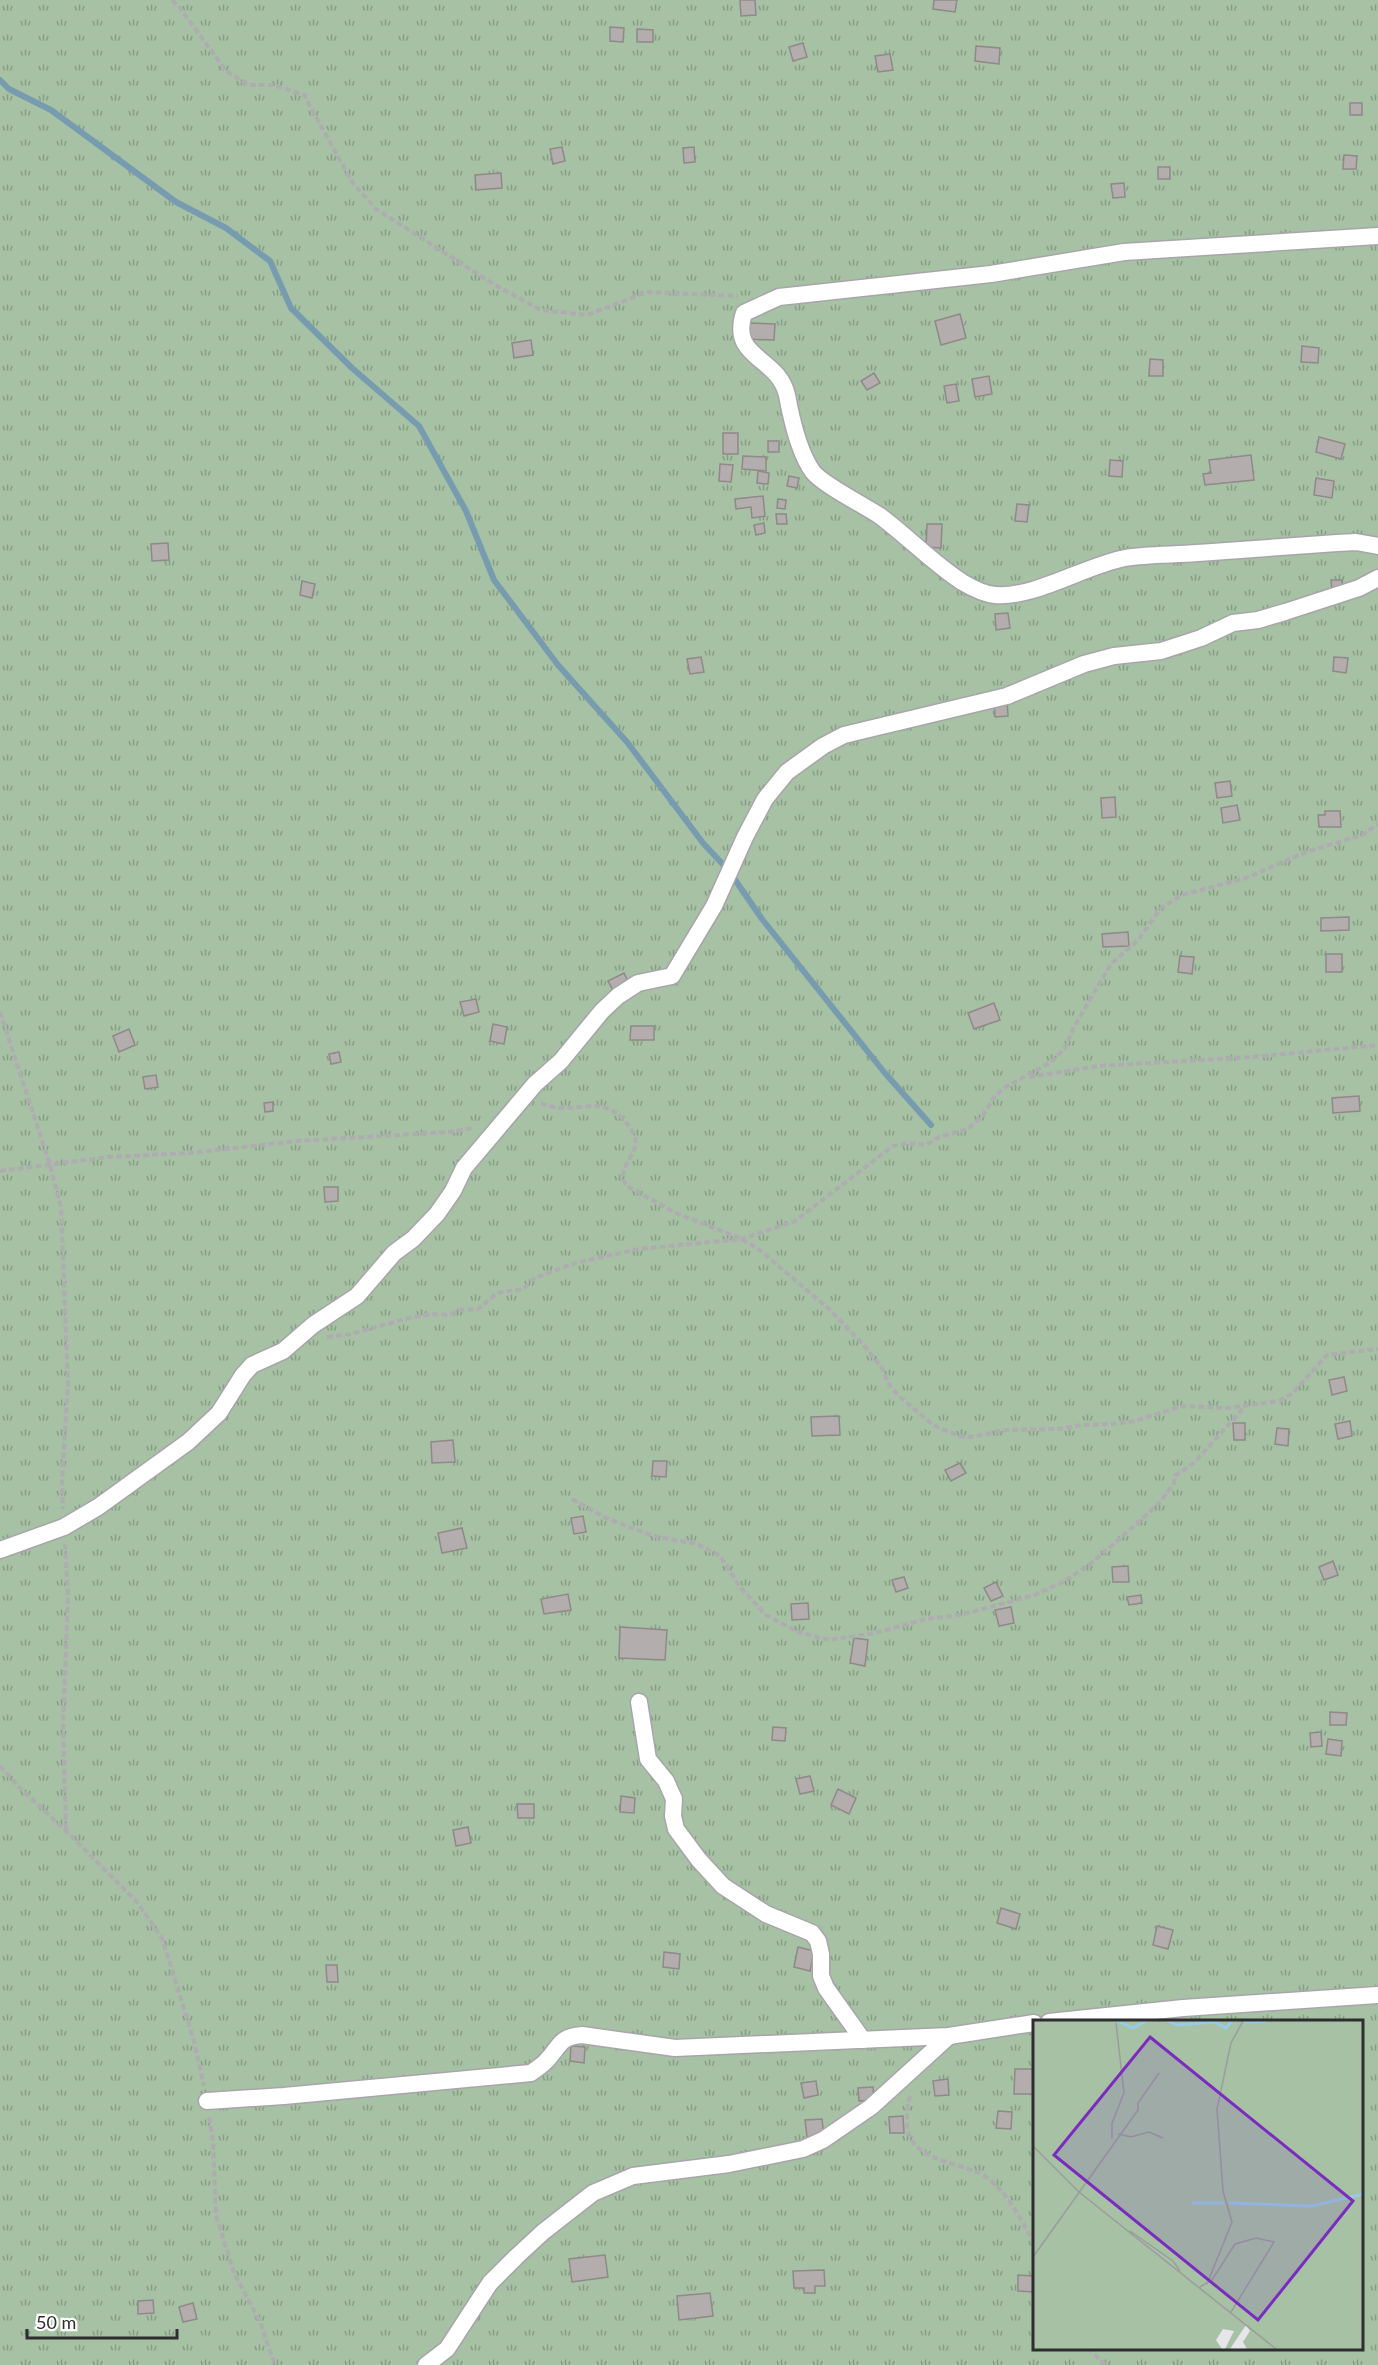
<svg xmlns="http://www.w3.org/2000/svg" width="1378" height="2365" font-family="Lato,sans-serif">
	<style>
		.grass { fill: url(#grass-tufts); fill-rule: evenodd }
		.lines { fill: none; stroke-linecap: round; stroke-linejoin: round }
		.stream { stroke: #789caf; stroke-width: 6 }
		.building { fill: #b4adad; stroke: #8f8988; stroke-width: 1.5 }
		.street-casing { stroke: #a8a5aa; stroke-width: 19 }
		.path { stroke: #afacb1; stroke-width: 4; stroke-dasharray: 6 3; stroke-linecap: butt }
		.street { stroke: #fff; stroke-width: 16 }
		.inset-river { fill: none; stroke: #98cbe6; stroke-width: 3 }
		.inset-road { fill: none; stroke: #9d9b9f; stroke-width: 1.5 }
		.view { fill: #7b2cbf; fill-opacity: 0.15; stroke: #7b2cbf; stroke-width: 3 }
		.inset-edge { fill: none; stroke: #2e2d2f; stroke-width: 3 }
	</style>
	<defs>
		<pattern id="grass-tufts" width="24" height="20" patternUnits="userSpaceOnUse" patternTransform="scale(1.5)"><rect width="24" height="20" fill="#a6c1a4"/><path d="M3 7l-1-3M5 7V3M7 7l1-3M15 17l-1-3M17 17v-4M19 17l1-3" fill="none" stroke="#889d86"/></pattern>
	</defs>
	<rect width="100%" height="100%" fill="#e7e4ea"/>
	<path class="grass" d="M0,0H1378V2365H0ZM1034,2022H1362V2348H1034Z"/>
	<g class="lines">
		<polyline class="stream" points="0,80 9,89 51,110 176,202 226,228 270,261 291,308 352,368 419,426 466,511 494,580 558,665 627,742 703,843 729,871 762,919 884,1072 931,1125"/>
	</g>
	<g class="building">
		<polygon points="740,0 755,0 756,15 741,16"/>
		<polygon points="934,0 957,0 955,12 933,9"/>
		<polygon points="610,27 624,28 623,42 610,41"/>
		<polygon points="637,29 653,30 653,42 637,42"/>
		<polygon points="803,43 807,57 793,61 789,47"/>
		<polygon points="976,46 1000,48 999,64 975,61"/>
		<polygon points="890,54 893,70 878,72 875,56"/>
		<rect x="1350" y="103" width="12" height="12"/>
		<polygon points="562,147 565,161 553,164 550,149"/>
		<polygon points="694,147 695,162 684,163 683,148"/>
		<polygon points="1344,155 1357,156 1356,169 1343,169"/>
		<rect x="1158" y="167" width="12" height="12"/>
		<polygon points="501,173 502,188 476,190 475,175"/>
		<polygon points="1124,183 1125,197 1113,198 1111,184"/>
		<polygon points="960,314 966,338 941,345 935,321"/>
		<polygon points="748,323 775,324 774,340 747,339"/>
		<polygon points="531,340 533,355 514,358 512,343"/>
		<polygon points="1302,346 1319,348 1318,363 1301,362"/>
		<polygon points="1150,359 1163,360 1163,376 1149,376"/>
		<polygon points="874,373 880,383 867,390 861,381"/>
		<polygon points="989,376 992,394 975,397 972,379"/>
		<polygon points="956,384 959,401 947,403 944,386"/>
		<rect x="723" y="433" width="15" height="21"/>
		<polygon points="1319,437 1345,444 1341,459 1316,452"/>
		<rect x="768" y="441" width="11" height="11"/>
		<polygon points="1251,455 1254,480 1205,485 1203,474 1211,473 1209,460"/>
		<polygon points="743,456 766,457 766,471 742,469"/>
		<polygon points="1110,460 1123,461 1122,477 1109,476"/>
		<polygon points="720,464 733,465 731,482 719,481"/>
		<polygon points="758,471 769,473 768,484 757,483"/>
		<polygon points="789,476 799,478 797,488 787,486"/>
		<polygon points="1316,478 1334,481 1332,498 1314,495"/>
		<polygon points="763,496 765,516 752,518 751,507 736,509 735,499"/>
		<polygon points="778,499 786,500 785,509 777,508"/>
		<polygon points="1017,504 1029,505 1027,522 1015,521"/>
		<polygon points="776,514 786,514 787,524 777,524"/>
		<polygon points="764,523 765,533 756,535 754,525"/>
		<polygon points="927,524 942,524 941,548 926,547"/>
		<polygon points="168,543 169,560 152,561 151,544"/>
		<polygon points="1331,580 1342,580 1343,591 1332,592"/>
		<polygon points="302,581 315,584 312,598 300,595"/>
		<polygon points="1008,613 1010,628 996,630 995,614"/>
		<polygon points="701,657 704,672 690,674 687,659"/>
		<polygon points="1334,657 1348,658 1346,673 1333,671"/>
		<polygon points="994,700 1007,700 1008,716 995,717"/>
		<polygon points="1230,781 1232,796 1217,798 1215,783"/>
		<polygon points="1115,797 1116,817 1102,818 1101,798"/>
		<polygon points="1237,805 1240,820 1223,823 1221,808"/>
		<polygon points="1325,811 1340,811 1341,827 1319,827 1318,815 1325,815"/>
		<polygon points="1349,917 1349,930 1321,931 1321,918"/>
		<polygon points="1128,932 1129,946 1103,947 1102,934"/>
		<rect x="1326" y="954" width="16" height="18"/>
		<polygon points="1180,956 1194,957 1192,974 1178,972"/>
		<polygon points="624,973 630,986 615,994 608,981"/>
		<polygon points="476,999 479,1012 464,1016 460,1002"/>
		<polygon points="994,1003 1000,1020 974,1029 968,1013"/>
		<polygon points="493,1024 507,1027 504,1044 490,1041"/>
		<polygon points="631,1026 654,1026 654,1040 630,1040"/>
		<polygon points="129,1029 135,1045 119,1052 113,1036"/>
		<polygon points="339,1052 341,1062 331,1064 329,1054"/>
		<polygon points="156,1075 158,1087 145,1089 143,1077"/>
		<polygon points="1359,1096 1360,1111 1333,1113 1332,1098"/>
		<polygon points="273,1102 273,1111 265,1112 264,1103"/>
		<polygon points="324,1187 338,1187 338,1201 325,1202"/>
		<polygon points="1344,1377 1347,1391 1332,1395 1329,1380"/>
		<polygon points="839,1416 840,1435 812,1436 811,1417"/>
		<polygon points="1350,1421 1352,1436 1338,1439 1335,1424"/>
		<polygon points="1233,1423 1245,1423 1245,1440 1234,1440"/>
		<polygon points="1277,1428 1289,1429 1288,1446 1275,1444"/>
		<polygon points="453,1440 455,1462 432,1463 431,1442"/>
		<polygon points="653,1461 667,1461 666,1477 652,1476"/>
		<polygon points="960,1463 966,1473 951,1481 945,1470"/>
		<polygon points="583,1516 586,1532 574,1534 571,1518"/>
		<polygon points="462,1528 467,1548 442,1553 438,1533"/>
		<polygon points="1333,1561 1338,1575 1324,1580 1319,1567"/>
		<polygon points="1128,1566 1129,1582 1113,1582 1112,1567"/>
		<polygon points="904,1577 908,1588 896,1592 892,1580"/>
		<polygon points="996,1582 1003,1596 991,1601 984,1588"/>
		<polygon points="568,1594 571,1610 544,1614 541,1599"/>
		<polygon points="1141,1595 1142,1603 1129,1605 1127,1597"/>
		<polygon points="808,1603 809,1619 792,1620 791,1604"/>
		<polygon points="1011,1607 1014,1623 999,1626 995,1610"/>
		<polygon points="620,1627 667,1630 665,1660 619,1658"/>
		<polygon points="854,1638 868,1640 865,1666 850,1663"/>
		<polygon points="1330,1712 1347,1713 1346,1725 1330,1725"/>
		<polygon points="773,1727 786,1728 785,1741 772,1740"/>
		<polygon points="1321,1732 1322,1746 1311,1747 1310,1733"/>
		<polygon points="1328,1739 1342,1741 1341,1756 1326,1754"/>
		<polygon points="810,1776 814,1791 800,1794 796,1779"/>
		<polygon points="838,1789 856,1798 849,1814 831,1805"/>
		<polygon points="621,1796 635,1798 634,1813 620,1812"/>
		<polygon points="517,1804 534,1804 534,1818 518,1818"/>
		<polygon points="468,1827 471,1843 456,1846 453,1830"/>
		<polygon points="1001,1908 1020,1914 1016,1929 997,1923"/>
		<polygon points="1157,1926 1173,1930 1168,1949 1153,1945"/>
		<polygon points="798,1947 814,1951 810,1971 794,1967"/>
		<polygon points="664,1952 680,1954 679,1969 663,1967"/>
		<polygon points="326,1965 337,1965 338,1982 327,1982"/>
		<polygon points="571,2046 585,2047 584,2063 570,2061"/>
		<polygon points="1015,2069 1034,2069 1034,2094 1014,2094"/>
		<polygon points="948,2079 949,2095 935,2096 933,2081"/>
		<polygon points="816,2081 818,2095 804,2098 801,2083"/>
		<polygon points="873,2087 874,2100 859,2101 858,2088"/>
		<polygon points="998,2111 1012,2112 1011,2129 996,2128"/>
		<polygon points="903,2116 904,2133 890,2133 889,2117"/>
		<polygon points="822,2119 824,2136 807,2137 805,2120"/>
		<polygon points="605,2255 608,2277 572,2282 569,2259"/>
		<polygon points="824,2270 825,2286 815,2286 815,2293 804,2293 804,2288 794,2288 793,2271"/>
		<polygon points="1018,2275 1034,2276 1034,2292 1018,2291"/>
		<polygon points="710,2293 713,2316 679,2320 677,2296"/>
		<polygon points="153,2300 154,2313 138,2314 138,2301"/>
		<polygon points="193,2303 197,2319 183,2322 179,2307"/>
	</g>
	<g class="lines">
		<g class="street-casing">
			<g id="street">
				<path d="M1378,236L1124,252L991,274L779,297L744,313C729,359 778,356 787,395C791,417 799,453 813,472C822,484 865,506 880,516C908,537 933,563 962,582C972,588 983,594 995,595C1035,598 1084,566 1125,558C1148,554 1174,555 1197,553C1244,550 1291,546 1337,543L1356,542L1378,546"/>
				<polyline points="0,1550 64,1527 98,1507 188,1442 219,1413 243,1375 252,1365 283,1351 313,1325 357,1296 394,1253 413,1239 437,1214 453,1191 464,1168 535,1084 561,1061 602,1011 618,996 638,983 672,976 714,906 745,837 765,799 787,772 823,746 844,735 1007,696 1084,664 1114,656 1161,651 1201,638 1233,623 1258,620 1285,612 1359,588 1378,578"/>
				<polyline points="639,1702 648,1759 666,1781 674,1799 673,1816 676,1829 699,1860 723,1886 766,1914 812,1933 818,1941 821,1954 821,1976 826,1988 863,2040"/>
				<polyline points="1049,2022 1183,2008 1378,1995"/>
				<path d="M207,2101L284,2096L531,2073C536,2069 543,2065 547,2060C561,2045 559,2037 582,2035L675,2048L949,2036L1034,2023"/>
				<polyline points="426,2365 447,2349 490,2283 516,2257 543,2232 593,2193 633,2176 729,2164 803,2149 823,2140 871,2107 949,2036"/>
			</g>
		</g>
		<g class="path">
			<polyline points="172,0 180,8 226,71 249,85 274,85 304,95 352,182 376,209 495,285 541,310 587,315 647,292 738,296"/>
			<polyline points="0,1012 50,1165 61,1207 68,1384 62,1480 63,1509"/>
			<polyline points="1029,1077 1099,1066 1252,1057 1378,1045"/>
			<path d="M541,1103C574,1118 598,1091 625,1121C628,1125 633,1131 635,1137C639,1154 621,1162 623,1180L627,1186L676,1213L742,1239L761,1251L828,1308L862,1343L881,1367L890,1386L899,1396L933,1425L959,1436L971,1437L1007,1430L1059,1429L1082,1425L1112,1424L1134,1421L1183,1406L1227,1408L1279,1401L1292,1394L1327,1355L1378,1349"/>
			<polyline points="0,1171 108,1157 190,1153 297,1141 449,1132 474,1128"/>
			<polyline points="327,1337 351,1334 412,1317 432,1314 447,1315 461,1310 478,1309 497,1293 523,1289 535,1278 575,1263 639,1249 742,1239 795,1221 893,1146 909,1143 926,1145 939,1137 968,1129 983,1115 995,1096 1004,1088 1051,1062 1065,1048 1074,1027 1111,964 1138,940 1161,908 1182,895 1246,878 1306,852 1362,835 1378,824"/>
			<polyline points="572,1499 606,1518 653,1536 697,1544 720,1556 740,1587 766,1615 798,1632 829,1640 875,1633 926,1619 960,1615 1035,1595 1063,1582 1089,1565 1141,1520 1160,1502 1174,1483 1175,1476 1195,1462 1246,1405"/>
			<polyline points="65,1544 68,1595 63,1728 66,1831"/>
			<polyline points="0,1766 19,1787 66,1831 136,1901 162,1938 194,2041 204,2086"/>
			<path d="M910,2096C907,2105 907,2113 907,2123C908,2164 964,2160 989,2179C1009,2195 1022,2221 1034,2243"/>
			<polyline points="209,2117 213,2141 216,2215 234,2273 260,2322 275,2365"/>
			<polyline points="1088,2348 1105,2365"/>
		</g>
		<use href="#street" class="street"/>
	</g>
	<g transform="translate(1033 2020)">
		<rect width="330" height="330" fill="#e7e4ea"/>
		<path d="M0,1H330V329H214L210,322L217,311L213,305L197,329H192L201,311L190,309L183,320L189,329H0Z" fill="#a6c1a4"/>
		<path class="inset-river" d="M84,1L100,8L113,1M135,1L144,5L182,2L193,8L199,1M211,2L234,1M159,183H191M196,183L279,186L330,174"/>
		<path class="inset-road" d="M85,114L98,117L116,112L130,118M79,119V103L91,73L83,3M0,126L46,172L243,329M97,211L140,241L147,251M0,237L105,90V83L126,53M174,264L199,202L190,171L184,89L198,23L210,1M167,267L179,260L202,224L223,218L241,222L198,292"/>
		<path class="view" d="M117,17L320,181L225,300L21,135Z"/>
		<rect width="330" height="330" class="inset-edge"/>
	</g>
	<path d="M27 2329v9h150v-9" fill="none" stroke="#2e2d2f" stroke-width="3"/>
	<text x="36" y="2329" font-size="18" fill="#2e2d2f" stroke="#ffffff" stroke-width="4.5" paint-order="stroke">50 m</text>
</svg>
